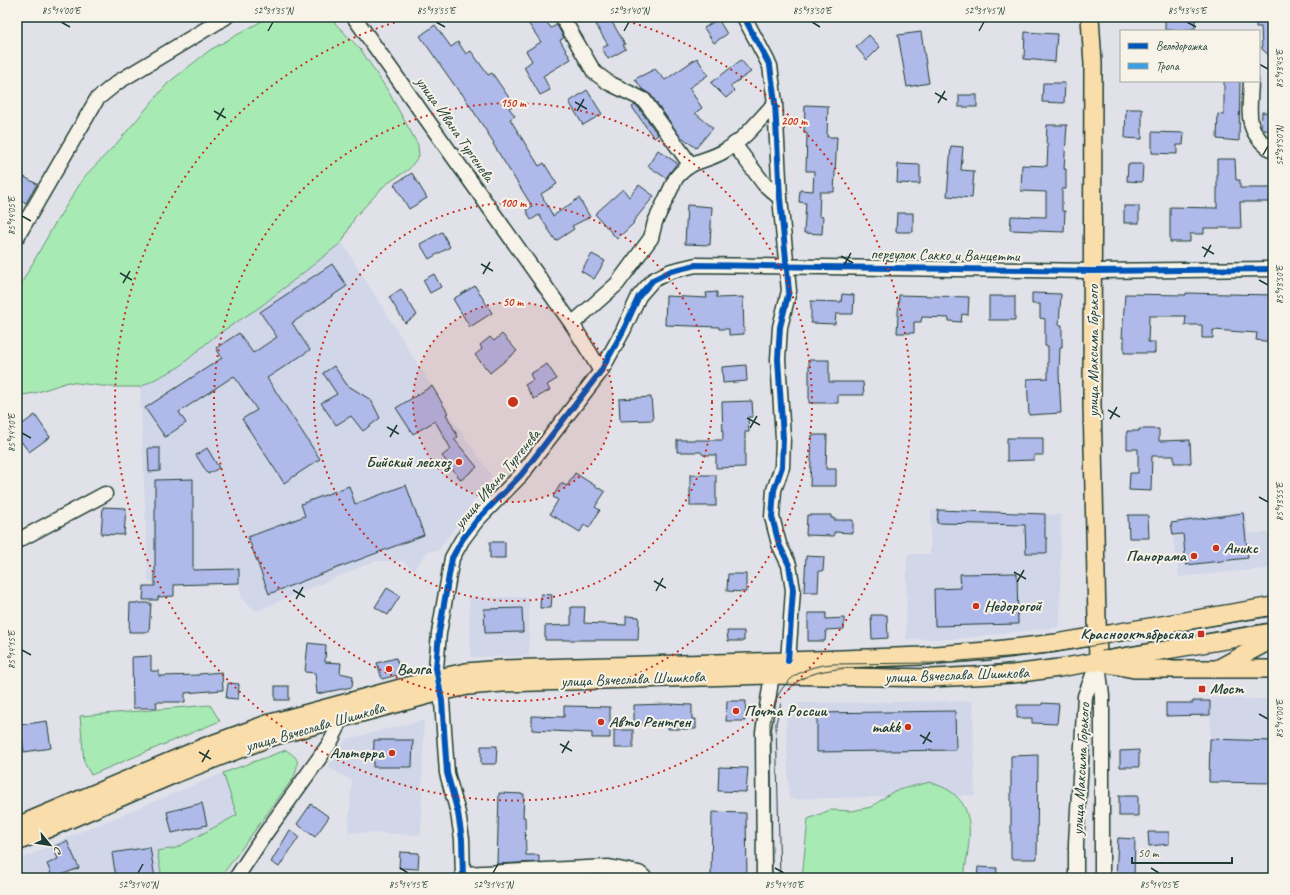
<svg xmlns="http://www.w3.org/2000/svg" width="1290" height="895" font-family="Caveat,sans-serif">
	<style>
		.built { fill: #d2d6e9 }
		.green { fill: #a8eab4; stroke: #649474 }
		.building { fill: #afb9ea; stroke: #1f3d34 }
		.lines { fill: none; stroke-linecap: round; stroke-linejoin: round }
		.minor-casing { stroke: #1f3d34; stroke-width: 17 }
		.major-casing { stroke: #1f3d34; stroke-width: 20 }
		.minor { stroke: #f7f3e8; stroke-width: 14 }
		.major { stroke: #f9ddab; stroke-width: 17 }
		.tram { stroke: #1f3d34; stroke-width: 1 }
		.quiet { stroke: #3c9ee2; stroke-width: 5; stroke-dasharray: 10 5; stroke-linecap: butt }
		.cycleway-casing { stroke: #f7f3e8; stroke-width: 8 }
		.cycleway { stroke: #0057b8; stroke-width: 6 }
		.ticks { fill: none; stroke: #1f3d34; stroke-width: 1.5 }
		.ring { fill: none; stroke: #c8321e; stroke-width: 2; stroke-dasharray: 2 4 }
		.poi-dot { fill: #c8321e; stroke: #f7f3e8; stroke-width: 1.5 }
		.labels { text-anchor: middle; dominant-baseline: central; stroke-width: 4; stroke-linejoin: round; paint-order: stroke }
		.street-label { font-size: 16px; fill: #1f3d34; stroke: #f7f3e8 }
		.poi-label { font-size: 16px; font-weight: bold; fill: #1f3d34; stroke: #f7f3e8; text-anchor: start }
		.centre { fill: #c8321e; stroke: #f7f3e8; stroke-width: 2 }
		.ring-label { font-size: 12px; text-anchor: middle; font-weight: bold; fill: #c8321e; stroke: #f7f3e8; stroke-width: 4; stroke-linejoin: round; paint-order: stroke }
		.neatline { fill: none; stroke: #1f3d34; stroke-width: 1.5 }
		.ticks-label { font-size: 10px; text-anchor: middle; fill: #1f3d34 }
	</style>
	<rect width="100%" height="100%" fill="#e1e2e9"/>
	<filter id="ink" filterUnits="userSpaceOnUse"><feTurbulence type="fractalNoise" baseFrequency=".025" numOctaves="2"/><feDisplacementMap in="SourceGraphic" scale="8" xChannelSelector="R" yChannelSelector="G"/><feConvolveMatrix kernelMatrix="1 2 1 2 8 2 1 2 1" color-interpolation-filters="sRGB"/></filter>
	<g filter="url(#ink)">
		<g class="built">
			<polygon points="342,242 448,413 492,476 438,551 428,551 414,570 402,561 375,561 257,611 242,600 239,583 160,585 148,581 140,387 179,367 215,336 260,307"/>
			<polygon points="931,510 1061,515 1060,627 958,639 906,639 907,554 930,554"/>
			<polygon points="1245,511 1249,533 1273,533 1273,568 1179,577 1173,537 1186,535 1184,518"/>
			<polygon points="469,597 529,597 529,656 471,657"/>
			<polygon points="1211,698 1273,699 1273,783 1209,782"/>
			<polygon points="973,701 975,795 789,799 786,718 796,703"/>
			<polygon points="424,720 421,835 348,832 352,781 328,767 346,739"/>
			<polygon points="223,773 238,815 176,848 158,851 162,878 17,878 17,861 68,837"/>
		</g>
		<g class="green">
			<polygon points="269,17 329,17 361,50 388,91 418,145 419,156 409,169 385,185 355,217 342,242 260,307 215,336 179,367 140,387 111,387 68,382 35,393 17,396 17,291 54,225 85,176 117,143 168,83 210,50"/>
			<polygon points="210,705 220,721 91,775 84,762 80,716"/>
			<path d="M286,750C300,759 299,761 294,777L220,878H162L157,851L176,848L237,815L223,773Z"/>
			<path d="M930,782C937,785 944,787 950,791C980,811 967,849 964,878H802L808,819L830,810L852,811L871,807L894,791Z"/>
		</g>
		<g class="building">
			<polygon points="524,17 543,17 551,28 557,25 564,38 560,40 571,59 543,76 550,90 540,95 524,67 532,61 526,51 541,42"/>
			<polygon points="609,17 625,44 623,45 626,49 608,59 602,48 608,45 596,25"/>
			<polygon points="1165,17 1195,17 1195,29 1165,30"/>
			<polygon points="1256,17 1273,17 1273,59 1262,49 1261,27 1256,27"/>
			<polygon points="718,19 727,34 714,43 704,28"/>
			<polygon points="435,25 451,47 458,42 466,54 471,51 488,75 492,73 514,105 509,108 515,116 510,119 539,166 544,163 557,184 541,194 553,216 579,198 590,217 572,226 574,229 556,241 539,215 531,220 526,210 532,206 493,144 494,143 461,92 460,93 420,36"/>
			<polygon points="921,32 929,83 907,87 898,35"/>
			<polygon points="1025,32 1057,34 1055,62 1024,59"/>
			<polygon points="869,35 880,47 867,60 856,47"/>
			<polygon points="697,58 708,75 689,88 702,108 695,113 713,128 696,148 679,135 651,95 642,89 635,79 655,69 665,80"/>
			<polygon points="741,60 751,72 730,86 734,91 726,98 711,83"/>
			<polygon points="1224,81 1240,81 1239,141 1217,139 1218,114 1224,115"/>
			<polygon points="1043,83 1065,83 1064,103 1042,102"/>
			<polygon points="587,90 602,114 583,125 569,102"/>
			<rect x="959" y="95" width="18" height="12"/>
			<polygon points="635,105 638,107 658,135 654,138 632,107"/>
			<polygon points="805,105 828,106 827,137 837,137 834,192 820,192 819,216 823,217 822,234 804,233 806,203 799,202 800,190 813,191 814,171 806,171 807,133 804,133"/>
			<polygon points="1126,109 1142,109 1142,139 1125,138"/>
			<polygon points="1262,112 1273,113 1273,131 1263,130 1261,127"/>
			<polygon points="1047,125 1067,125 1064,169 1066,169 1066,189 1062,189 1062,211 1065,211 1064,232 1010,230 1011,216 1046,217 1046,192 1021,191 1022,165 1047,166 1048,144 1046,144"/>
			<polygon points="1152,132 1184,133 1183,145 1177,145 1177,154 1152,153"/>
			<polygon points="951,146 963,147 961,170 974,171 972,198 947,196"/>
			<polygon points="658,150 677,163 666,178 648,166"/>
			<polygon points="1217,159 1235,159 1236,180 1240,180 1240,188 1271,188 1272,202 1240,202 1241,228 1204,228 1204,234 1190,234 1190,242 1170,242 1170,207 1217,208"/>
			<polygon points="898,164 920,165 920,184 897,183"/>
			<polygon points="1128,164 1143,164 1142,182 1127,181"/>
			<polygon points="17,173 37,184 26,203 17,198"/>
			<polygon points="412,173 427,198 409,209 394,184"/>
			<polygon points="639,185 654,196 633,222 634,223 617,239 595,214 623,189 629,197"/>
			<polygon points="687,205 712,207 710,245 685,244"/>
			<rect x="1124" y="206" width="15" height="17"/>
			<polygon points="897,213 913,213 913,232 896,232"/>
			<polygon points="442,232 450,247 429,259 420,244"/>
			<polygon points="592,254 605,261 594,279 581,271"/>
			<polygon points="332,264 347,286 292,323 310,350 267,378 320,459 284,483 242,419 257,410 234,376 179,412 186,423 165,437 145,408 222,358 216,348 239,333 253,353 277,337 260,312"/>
			<polygon points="434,274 441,287 430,293 423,280"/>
			<polygon points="475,286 492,313 470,327 453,299"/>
			<polygon points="401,289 417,315 405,323 389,297"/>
			<polygon points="717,292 717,298 743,297 744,334 729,335 729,329 719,329 719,327 665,325 666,296 707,298 706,293"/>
			<polygon points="1032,293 1061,294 1059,325 1062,325 1062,347 1060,347 1059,373 1061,413 1029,415 1027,379 1048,378 1048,346 1045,346 1045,319 1040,318 1040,304 1032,304"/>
			<polygon points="1186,293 1273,295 1273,342 1256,340 1257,333 1213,330 1213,338 1202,338 1202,325 1185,325 1186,316 1149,316 1148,342 1155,342 1155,353 1124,353 1124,338 1122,338 1125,294 1186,295"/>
			<polygon points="842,294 854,295 853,314 836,314 835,324 811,323 811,301 841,302"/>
			<polygon points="899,295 969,297 968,315 962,314 961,322 949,321 949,318 922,317 921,322 914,322 914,333 897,333"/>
			<rect x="989" y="296" width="26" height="24"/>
			<polygon points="502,334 517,351 490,373 475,355 482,349 480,345 490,337 494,341"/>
			<polygon points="809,360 829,360 829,382 863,382 864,395 838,395 838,403 809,403"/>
			<polygon points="547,364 557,379 547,385 550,390 534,399 525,385 533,380 530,374"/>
			<polygon points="746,365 747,381 723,383 722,367"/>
			<polygon points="334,366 347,385 371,400 380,418 363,431 351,416 336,425 321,403 337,394 323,373"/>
			<polygon points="432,386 448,413 446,414 458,437 454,439 477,467 461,480 442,456 451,449 435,421 413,434 396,408"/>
			<polygon points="651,397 653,420 620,421 619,399"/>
			<polygon points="752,401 753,417 748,417 749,432 745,432 745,467 716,468 716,455 703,455 701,452 677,452 677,440 723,440 722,402"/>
			<polygon points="35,415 50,437 29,452 17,436 17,428"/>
			<polygon points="1139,429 1159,429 1159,441 1190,440 1191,463 1174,463 1174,456 1152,456 1151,491 1129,490 1130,473 1138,473 1138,449 1127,449 1127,431 1139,431"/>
			<polygon points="812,435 827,435 826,469 836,469 836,486 810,486"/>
			<polygon points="1007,438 1043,438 1043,455 1034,455 1034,460 1007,461"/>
			<polygon points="148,448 160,448 160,471 149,472"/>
			<polygon points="207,448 219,468 208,474 196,455"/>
			<polygon points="575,473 605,492 595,507 600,510 589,528 584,525 580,532 550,514 558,500 553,497 561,483 567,486"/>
			<rect x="690" y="475" width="26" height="31"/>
			<polygon points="193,479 193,570 239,569 239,583 174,585 174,596 158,597 158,600 143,600 144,586 155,586 155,480"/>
			<polygon points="406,485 424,535 269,594 248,537 305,516 301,504 349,486 355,504"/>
			<polygon points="103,507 126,508 124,535 101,534"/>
			<polygon points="938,510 1045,514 1045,538 1047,538 1047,553 1026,553 1025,525 937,523"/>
			<polygon points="1243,513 1248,558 1186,565 1183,534 1173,535 1171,523"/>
			<polygon points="807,515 831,515 831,518 834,518 834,520 853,520 853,533 834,532 834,536 806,535"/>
			<polygon points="1128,515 1148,515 1149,538 1129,538"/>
			<rect x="490" y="542" width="15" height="16"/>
			<polygon points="806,556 824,557 823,571 819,571 818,592 804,592"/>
			<polygon points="1017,573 1018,624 935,626 934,589 961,588 960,574"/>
			<polygon points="728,574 746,574 746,592 727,591"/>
			<polygon points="387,588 400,596 388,615 375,607"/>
			<polygon points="541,594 552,595 551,608 540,608"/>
			<polygon points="130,603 151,603 149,632 129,632"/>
			<polygon points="571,607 585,607 584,623 626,625 626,616 639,617 638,640 545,640 545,626 571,625"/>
			<polygon points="522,608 523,632 485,633 484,609"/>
			<polygon points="808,613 826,613 826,619 844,618 844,629 826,630 825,641 808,641"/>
			<polygon points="871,615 887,615 888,638 872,639"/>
			<polygon points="727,631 744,631 744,641 728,641"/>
			<polygon points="308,643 326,645 325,662 341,663 340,673 353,676 352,687 317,694 315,673 305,672"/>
			<polygon points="151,656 151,671 159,671 159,676 199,675 199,674 222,672 223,690 185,693 185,702 156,702 157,708 133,708 132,657"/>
			<polygon points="396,658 401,674 382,679 377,663"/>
			<polygon points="228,683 239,684 238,699 226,698"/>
			<rect x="275" y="686" width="14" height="14"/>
			<polygon points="727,701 746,701 745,721 726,721"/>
			<polygon points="1193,701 1210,701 1210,715 1166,716 1166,703 1193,703"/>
			<polygon points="1042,703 1059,704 1057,724 1032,723 1032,718 1017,718 1017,705 1042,705"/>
			<polygon points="669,704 692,705 692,719 696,719 696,729 668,729 669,724 634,724 634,705"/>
			<polygon points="564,706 610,707 610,738 592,738 592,733 532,730 532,716 564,717"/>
			<polygon points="955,711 956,750 817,752 817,713"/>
			<polygon points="47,721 51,748 24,752 20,725"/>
			<rect x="614" y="730" width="19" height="18"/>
			<polygon points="1210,739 1273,741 1273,783 1209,782"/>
			<polygon points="374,740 413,740 412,767 373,767"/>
			<polygon points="481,746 497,746 496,764 481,764"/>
			<polygon points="1139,750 1139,767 1120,767 1120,751"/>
			<polygon points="1038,755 1037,859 1011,859 1011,756"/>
			<polygon points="719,767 748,768 746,792 718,791"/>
			<polygon points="499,793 524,794 523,817 525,817 526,855 539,855 539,862 497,864"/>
			<rect x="1119" y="796" width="19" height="20"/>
			<polygon points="202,803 207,825 172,833 167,812"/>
			<polygon points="311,804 329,817 315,837 297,824"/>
			<polygon points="712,812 746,813 747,878 711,878"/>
			<polygon points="290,830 299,837 279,867 271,862"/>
			<polygon points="1148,832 1169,832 1169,844 1149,846"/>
			<polygon points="1118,838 1135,839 1134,878 1116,878"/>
			<polygon points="67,841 79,868 53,878 47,864 58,859 53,847"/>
			<polygon points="150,847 155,878 116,878 112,853"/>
			<polygon points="400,852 419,853 418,869 399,868"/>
			<polygon points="978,867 997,868 996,878 977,878"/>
		</g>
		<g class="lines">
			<g class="minor-casing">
				<g id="minor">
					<polyline points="354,17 572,324 601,371"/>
					<polyline points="562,17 594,72 609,83 644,100 690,164"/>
					<polyline points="744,17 770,66 775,103 780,198 789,291 780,327 778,359 783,438 782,467 774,490 772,517 779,544 789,565 793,590 788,661"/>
					<path d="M1251,81C1250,113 1243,131 1273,151"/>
					<polyline points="734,144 764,184 780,198"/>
					<polyline points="17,237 97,99 118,82 226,17"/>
					<path d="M572,324L617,284L651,238L655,222L676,178C692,158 706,163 726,150C745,139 760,119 775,103"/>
					<polyline points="17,541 105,494"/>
					<polyline points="1098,665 1102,696 1102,878"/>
					<polyline points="463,874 609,867 639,873 645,878"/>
					<polyline points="236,878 265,834 330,743 337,729 334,709"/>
					<polyline points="463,878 462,839 458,813 447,773 442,701 436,668 439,633 452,558 462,540 477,520 521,475 601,371 623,331 639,296 653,280 671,271 696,265 1093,271 1273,269"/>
					<polyline points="764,878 763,732 772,675"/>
					<polyline points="1076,878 1076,843 1085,696 1098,662"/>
				</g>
			</g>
			<g class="major-casing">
				<g id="major">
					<polyline points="1090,17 1093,64 1092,403 1098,662"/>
					<polyline points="1108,664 1134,669 1273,669"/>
					<polyline points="1219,668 1273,639"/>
					<polyline points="17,826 204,747 267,724 438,678 466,672 502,669 788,661 922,656 987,651 1056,643 1273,606"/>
					<polyline points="17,842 175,774 271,737 440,692 468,686 502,683 772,675 932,678 1013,674 1059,668 1273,632"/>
				</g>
			</g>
			<use href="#minor" class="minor"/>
			<use href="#major" class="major"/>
			<g class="tram">
				<polyline points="1102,651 1273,622"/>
				<polyline points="973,667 1013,663"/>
				<path d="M788,691C811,660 869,670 903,669"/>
				<path d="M772,878L770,723C775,686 795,667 832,664L935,663L1044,654L1273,616"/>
				<polyline points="780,878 776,723 781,703"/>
			</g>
			<polyline class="quiet" points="748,23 758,17"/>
			<g class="cycleway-casing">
				<g id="cycleway">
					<polyline points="744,17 770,66 775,103 780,198 789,291 780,327 778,359 783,438 782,467 774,490 772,517 779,544 789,565 793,590 788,661"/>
					<polyline points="463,878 462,839 458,813 447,773 442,701 436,668 439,633 452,558 462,540 477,520 521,475 601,371 623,331 639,296 653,280 671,271 696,265 1093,271 1273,269"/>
				</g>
			</g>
			<use href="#cycleway" class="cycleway"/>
		</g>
	</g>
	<path class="ticks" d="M61,22L70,27M436,22L445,27M812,22L820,27M1187,22L1196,27M268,31L273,22M624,31L629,22M979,31L984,22M1259,64L1268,69M935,93L947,100M575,102L587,109M938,103L945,91M214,111L226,118M577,111L584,99M217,120L224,108M1263,155L1268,146M22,216L31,221M1202,247L1214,254M841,256L853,263M1204,257L1211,245M481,264L493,271M844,265L851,253M120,273L132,280M483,274L490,262M1259,280L1268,285M123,283L130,271M1108,410L1120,417M747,418L760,425M1110,419L1117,407M387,427L399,434M750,428L757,416M22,433L31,438M390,437L397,425M1259,497L1268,502M1014,572L1026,579M654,581L666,588M1017,582L1024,570M293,590L305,597M656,591L663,578M296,599L303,587M22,650L31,655M1259,714L1268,719M920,735L932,742M560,744L572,751M923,744L930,732M199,752L211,759M562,753L569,741M202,762L209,750M400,868L408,873M775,868L784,873M1151,868L1159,873M138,873L143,864M493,873L498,864"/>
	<circle cx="513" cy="402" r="100" fill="#c8321e" fill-opacity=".12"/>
	<g class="ring">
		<circle cx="513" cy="402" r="100"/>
		<circle cx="513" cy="402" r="199"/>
		<circle cx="513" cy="402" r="299"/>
		<path d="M616 18A398 398 0 1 1 410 18"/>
	</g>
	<g class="poi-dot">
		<circle cx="459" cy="462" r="4"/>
		<circle cx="1216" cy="548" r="4"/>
		<circle cx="1194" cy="556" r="4"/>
		<circle cx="976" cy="606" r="4"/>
		<rect x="1197" y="630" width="8" height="8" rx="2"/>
		<circle cx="389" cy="669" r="4"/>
		<rect x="1198" y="685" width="8" height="8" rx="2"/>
		<circle cx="736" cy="711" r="4"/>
		<circle cx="601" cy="722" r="4"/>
		<circle cx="908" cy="727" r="4"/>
		<circle cx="392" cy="753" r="4"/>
	</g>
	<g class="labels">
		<g class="street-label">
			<text transform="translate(455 129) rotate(55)">улица Ивана Тургенева</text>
			<text transform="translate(945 255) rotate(1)">переулок Сакко и Ванцетти</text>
			<text transform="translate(1093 351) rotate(-90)">улица Максима Горького</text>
			<text transform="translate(497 479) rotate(-50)">улица Ивана Тургенева</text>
			<text transform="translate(957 675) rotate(-2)">улица Вячеслава Шишкова</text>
			<text transform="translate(633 679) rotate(-2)">улица Вячеслава Шишкова</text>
			<text transform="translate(315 727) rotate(-16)">улица Вячеслава Шишкова</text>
			<text transform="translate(1081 769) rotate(-87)">улица Максима Горького</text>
		</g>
		<g class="poi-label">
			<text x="451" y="462" text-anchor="end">Бийский лесхоз</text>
			<text x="1224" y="548">Аникс</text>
			<text x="1186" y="556" text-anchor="end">Панорама</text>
			<text x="984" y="606">Недорогой</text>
			<text x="1193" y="634" text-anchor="end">Краснооктябрьская</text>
			<text x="397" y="669">Валга</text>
			<text x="1210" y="689">Мост</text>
			<text x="744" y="711">Почта России</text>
			<text x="609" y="722">Авто Рентген</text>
			<text x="900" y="727" text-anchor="end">makk</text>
			<text x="384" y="753" text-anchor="end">Альтерра</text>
		</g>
	</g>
	<circle cx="513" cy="402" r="6" class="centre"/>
	<g class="ring-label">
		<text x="513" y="107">150 m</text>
		<text x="794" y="125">200 m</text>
		<text x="513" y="207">100 m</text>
		<text x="513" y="306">50 m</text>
	</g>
	<rect width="1290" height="895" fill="none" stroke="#f7f3e8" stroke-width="44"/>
	<rect x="1120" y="30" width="140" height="52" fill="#f7f3e8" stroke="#a1aaa0"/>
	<rect x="1128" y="43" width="20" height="6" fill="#0057b8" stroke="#a1aaa0"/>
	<text x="1156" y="50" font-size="12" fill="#1f3d34">Велодорожка</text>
	<rect x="1128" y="63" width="20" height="6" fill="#3c9ee2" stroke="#a1aaa0"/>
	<text x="1156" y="70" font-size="12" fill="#1f3d34">Тропа</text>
	<g transform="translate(50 845) rotate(120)" stroke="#f7f3e8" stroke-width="3" paint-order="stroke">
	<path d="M0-3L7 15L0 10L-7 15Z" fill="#1f3d34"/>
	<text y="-6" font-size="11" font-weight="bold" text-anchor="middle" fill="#1f3d34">С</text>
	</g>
	<path d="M1132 857v6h100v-6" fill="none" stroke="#1f3d34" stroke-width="2"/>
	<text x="1138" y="857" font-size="12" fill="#1f3d34" stroke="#f7f3e8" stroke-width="3" paint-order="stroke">50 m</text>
	<rect x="22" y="22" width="1246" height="851" class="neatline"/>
	<g class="ticks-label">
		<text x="61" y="14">85°14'00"E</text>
		<text x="273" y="14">52°31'35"N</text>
		<text x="436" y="14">85°13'55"E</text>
		<text x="629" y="14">52°31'40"N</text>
		<text x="812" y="14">85°13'50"E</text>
		<text x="984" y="14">52°31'45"N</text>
		<text x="1187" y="14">85°13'45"E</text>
		<text transform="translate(1279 69) rotate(-90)" y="4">85°13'45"E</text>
		<text transform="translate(1279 146) rotate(-90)" y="4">52°31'50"N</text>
		<text transform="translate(11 216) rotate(-90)" y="4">85°14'05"E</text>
		<text transform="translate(1279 285) rotate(-90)" y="4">85°13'50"E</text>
		<text transform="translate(11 433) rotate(-90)" y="4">85°14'10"E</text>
		<text transform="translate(1279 502) rotate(-90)" y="4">85°13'55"E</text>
		<text transform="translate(11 650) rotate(-90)" y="4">85°14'15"E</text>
		<text transform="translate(1279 719) rotate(-90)" y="4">85°14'00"E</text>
		<text x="138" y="888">52°31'40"N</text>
		<text x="408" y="888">85°14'15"E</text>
		<text x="493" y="888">52°31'45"N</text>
		<text x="784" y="888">85°14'10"E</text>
		<text x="1159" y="888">85°14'05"E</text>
	</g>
</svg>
